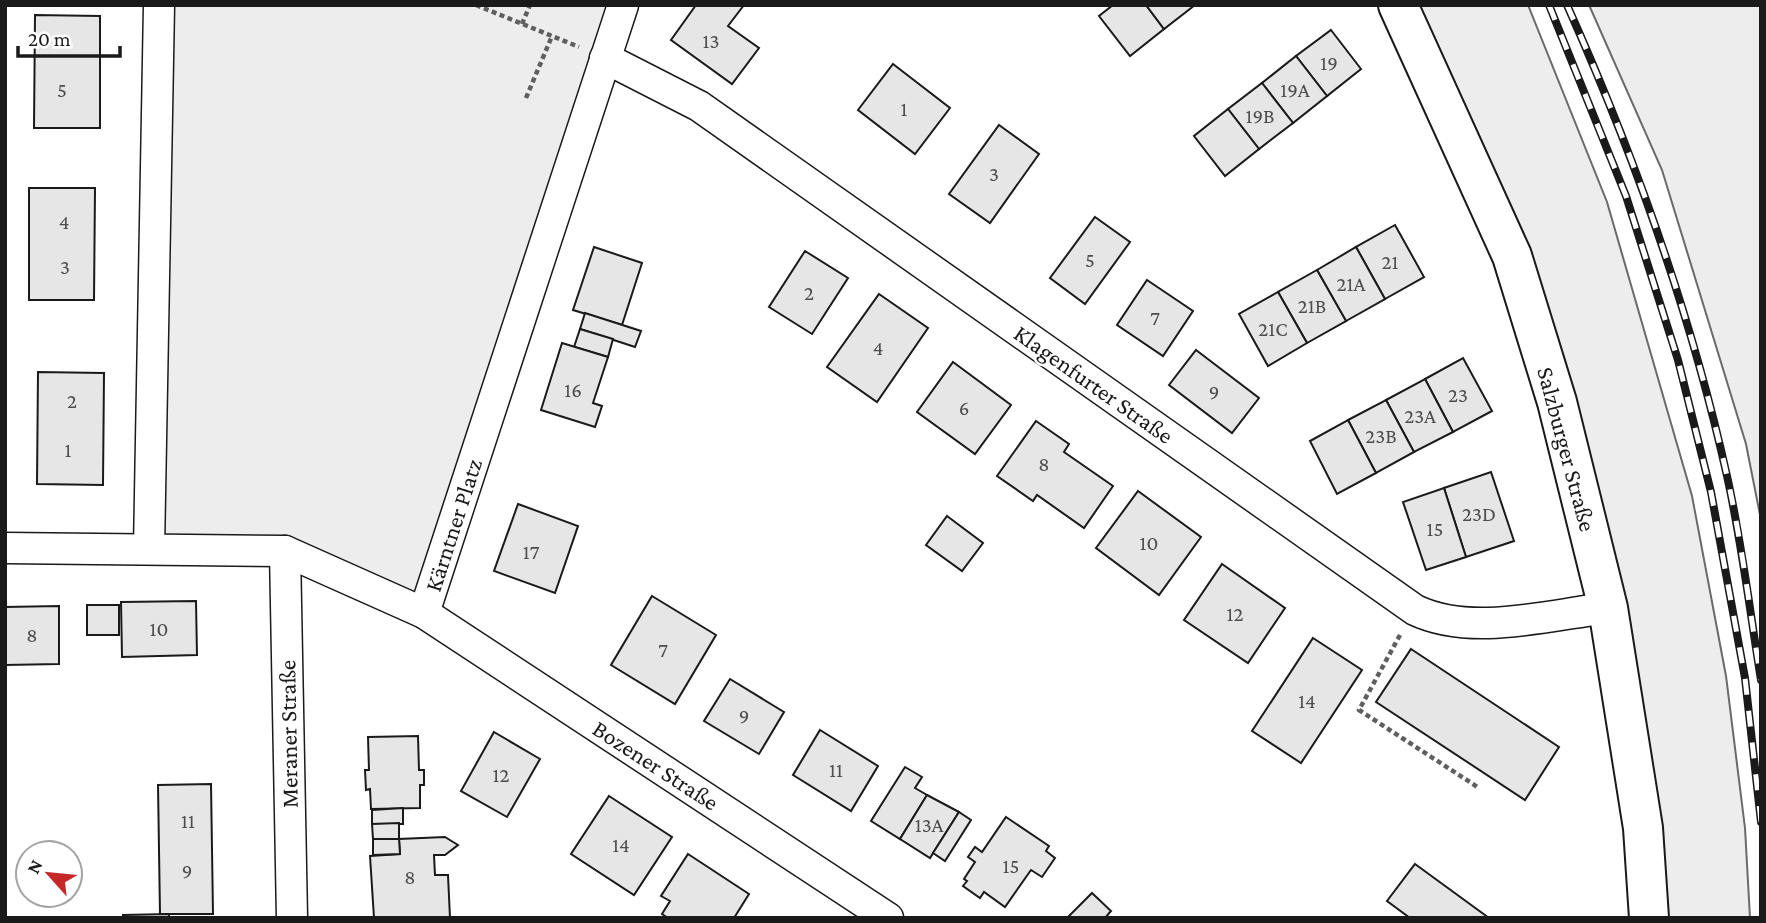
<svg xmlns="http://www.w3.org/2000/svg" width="1766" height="923" font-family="'Crimson Pro',serif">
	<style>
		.built { fill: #ededed; stroke: #6a6a6a; stroke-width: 2 }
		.building { fill: #e6e6e6; stroke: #1a1a1a; stroke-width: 2 }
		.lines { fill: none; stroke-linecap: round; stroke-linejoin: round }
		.minor-casing { stroke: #1a1a1a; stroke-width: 33 }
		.tertiary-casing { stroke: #1a1a1a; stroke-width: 42 }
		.path { stroke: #5f5f5f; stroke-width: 4.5; stroke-dasharray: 5 3.5; stroke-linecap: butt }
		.minor { stroke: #fff; stroke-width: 30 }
		.tertiary { stroke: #fff; stroke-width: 38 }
		.rail-casing { stroke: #1a1a1a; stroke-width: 8 }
		.rail { stroke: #fff; stroke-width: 5; stroke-dasharray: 16; stroke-linecap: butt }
		.labels { text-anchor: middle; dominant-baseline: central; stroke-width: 5; stroke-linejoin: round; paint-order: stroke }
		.number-label { font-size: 21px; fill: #4d4d4d }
		.street-label { font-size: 24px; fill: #1a1a1a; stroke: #fff }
	</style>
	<rect width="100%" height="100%" fill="#fff"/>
	<g class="built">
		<polygon points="159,5 623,5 424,613 285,551 149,549"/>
		<polygon points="1398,5 1528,5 1607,202 1692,496 1726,676 1745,828 1750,918 1649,918 1557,402"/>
		<polygon points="1589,5 1761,5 1761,520 1746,444 1662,170"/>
	</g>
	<g class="building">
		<polygon points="696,5 744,5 728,26 759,48 732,84 671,40"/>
		<polygon points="1113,5 1146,5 1164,29 1130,56 1099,16"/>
		<polygon points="1146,5 1195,5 1164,29"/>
		<polygon points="35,15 100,16 100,128 34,128"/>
		<polygon points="1331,30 1361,69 1327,96 1296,56"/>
		<polygon points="1296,56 1327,96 1293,123 1262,83"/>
		<polygon points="893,64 950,108 915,154 858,110"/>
		<polygon points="1262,83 1293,123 1259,149 1228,109"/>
		<polygon points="1228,109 1259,149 1225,176 1194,136"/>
		<polygon points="999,125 1039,154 990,223 949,194"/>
		<polygon points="29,188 95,188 94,300 29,300"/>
		<polygon points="1095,217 1130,242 1085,304 1050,278"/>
		<polygon points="1395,225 1424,277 1385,299 1356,247"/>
		<polygon points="594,247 642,263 622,325 573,310"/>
		<polygon points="1356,247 1385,299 1346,321 1317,270"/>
		<polygon points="805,251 848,278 812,334 769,307"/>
		<polygon points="1317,270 1346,321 1307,343 1278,292"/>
		<polygon points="1147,280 1193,311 1163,356 1117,325"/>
		<polygon points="1278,292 1307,343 1268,366 1239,314"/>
		<polygon points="879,294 928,328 877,402 827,367"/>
		<polygon points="585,313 641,331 635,347 580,329"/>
		<polygon points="580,329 613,339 608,357 574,347"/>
		<polygon points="562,343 608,357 593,403 602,406 595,427 541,410"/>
		<polygon points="1196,350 1259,398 1232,433 1169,385"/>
		<polygon points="1463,358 1492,411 1453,432 1425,379"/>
		<polygon points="953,362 1011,405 975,454 917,412"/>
		<polygon points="38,372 104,373 103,485 37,484"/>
		<polygon points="1425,379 1453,432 1414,452 1386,400"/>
		<polygon points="1386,400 1414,452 1376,473 1348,420"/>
		<polygon points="1348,420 1376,473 1337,494 1310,441"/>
		<polygon points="1036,421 1069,444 1064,452 1113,486 1084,528 1037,495 1033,501 997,476"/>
		<polygon points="1491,472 1514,541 1466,557 1444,488"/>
		<polygon points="1444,488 1466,557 1426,570 1403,502"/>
		<polygon points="1138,491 1201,537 1159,595 1096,548"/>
		<polygon points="518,504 578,526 555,593 494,571"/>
		<polygon points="947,516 983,543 962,571 926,545"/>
		<polygon points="1222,564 1285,608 1248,663 1184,620"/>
		<polygon points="652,596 716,635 675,704 611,665"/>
		<polygon points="196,601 197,655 122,657 121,602"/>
		<rect x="87" y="605" width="32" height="30"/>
		<polygon points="59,606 59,664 5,665 5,607"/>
		<polygon points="1313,638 1362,670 1301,763 1252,731"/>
		<polygon points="1411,649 1559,747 1525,800 1376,702"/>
		<polygon points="730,679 784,712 759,754 704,721"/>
		<polygon points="820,730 878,766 851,811 793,775"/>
		<polygon points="494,732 540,759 507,817 461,791"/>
		<polygon points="418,736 419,770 424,770 424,785 420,785 420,808 371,809 370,789 366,790 365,770 369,770 368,737"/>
		<polygon points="905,767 922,777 915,788 927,795 900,839 871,821"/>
		<polygon points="211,784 213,914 160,914 158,785"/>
		<polygon points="927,795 959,812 930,858 900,839"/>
		<polygon points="609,796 672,837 634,895 571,854"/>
		<polygon points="403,808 403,824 372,824 372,810"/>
		<polygon points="959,812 971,820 945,861 933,853"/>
		<polygon points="1006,817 1049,846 1046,851 1055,858 1042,877 1031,870 1005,907 984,892 980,898 963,886 967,881 964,879 975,862 968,857 975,847 982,852"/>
		<polygon points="399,823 399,839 373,839 372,824"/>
		<polygon points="445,837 458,845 445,855 434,855 435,875 448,875 450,918 374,918 370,856 400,854 399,839"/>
		<polygon points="373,839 399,839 400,854 373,855"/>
		<polygon points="688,854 749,894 734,918 668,918 662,914 670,901 661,896"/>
		<polygon points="1415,864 1489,918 1410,918 1387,901"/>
		<polygon points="1092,893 1111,911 1105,918 1067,918"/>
		<polygon points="169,914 169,918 123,918 123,915"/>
	</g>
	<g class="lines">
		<g class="minor-casing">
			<g id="minor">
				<path d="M605,58L699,106L1415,610C1472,637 1547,615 1608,608"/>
				<polyline points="5,548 285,551 424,613 888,918"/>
				<polyline points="149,549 159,5"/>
				<polyline points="285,551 292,918"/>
				<polyline points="424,613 623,5"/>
			</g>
		</g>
		<g class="tertiary-casing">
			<polyline id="tertiary" points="1398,5 1512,256 1557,402 1608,608 1643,828 1649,918"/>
		</g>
		<g class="path">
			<polyline points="476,5 579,47"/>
			<polyline points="522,24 530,5"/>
			<polyline points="526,98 552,36"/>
			<polyline points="1400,635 1359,710 1479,788"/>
		</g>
		<use href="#minor" class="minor"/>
		<use href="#tertiary" class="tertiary"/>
		<g class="rail-casing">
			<g id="rail">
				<polyline points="1549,5 1626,196 1678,360 1711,492 1745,678 1761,822"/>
				<path d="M1567,5C1635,157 1691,314 1727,476C1742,543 1750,613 1761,680"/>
			</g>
		</g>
		<use href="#rail" class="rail"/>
	</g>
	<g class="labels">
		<g class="number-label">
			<text x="711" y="41">13</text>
			<text x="1329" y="63">19</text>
			<text x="62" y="90">5</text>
			<text x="1295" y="90">19A</text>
			<text x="904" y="109">1</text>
			<text x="1260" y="116">19B</text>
			<text x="994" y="174">3</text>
			<text x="64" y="222">4</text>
			<text x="1090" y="260">5</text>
			<text x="1390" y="262">21</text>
			<text x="65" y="267">3</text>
			<text x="1351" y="284">21A</text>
			<text x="809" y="293">2</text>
			<text x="1312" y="306">21B</text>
			<text x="1155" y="318">7</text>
			<text x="1273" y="329">21C</text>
			<text x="878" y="348">4</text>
			<text x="573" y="390">16</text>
			<text x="1214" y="392">9</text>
			<text x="1458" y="395">23</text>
			<text x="72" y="401">2</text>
			<text x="964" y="408">6</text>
			<text x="1420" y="416">23A</text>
			<text x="1381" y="436">23B</text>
			<text x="68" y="450">1</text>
			<text x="1044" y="464">8</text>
			<text x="1479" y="514">23D</text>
			<text x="1435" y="529">15</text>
			<text x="1149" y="543">10</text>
			<text x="531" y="552">17</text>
			<text x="1235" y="614">12</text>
			<text x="159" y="629">10</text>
			<text x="32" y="635">8</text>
			<text x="663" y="650">7</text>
			<text x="1307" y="701">14</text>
			<text x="744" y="716">9</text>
			<text x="836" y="770">11</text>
			<text x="501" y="775">12</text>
			<text x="188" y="821">11</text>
			<text x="929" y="825">13A</text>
			<text x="621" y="845">14</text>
			<text x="1011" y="866">15</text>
			<text x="187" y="871">9</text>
			<text x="410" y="877">8</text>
		</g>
		<g class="street-label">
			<text transform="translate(1094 384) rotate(35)">Klagenfurter Straße</text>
			<text transform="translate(1567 449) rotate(75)">Salzburger Straße</text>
			<text transform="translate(453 525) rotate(-72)">Kärntner Platz</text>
			<text transform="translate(288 734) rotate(-91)">Meraner Straße</text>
			<text transform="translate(656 765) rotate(33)">Bozener Straße</text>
		</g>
	</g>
	<rect width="1766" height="923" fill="none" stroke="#1a1a1a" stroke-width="14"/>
	<g transform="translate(49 874) rotate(297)"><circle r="33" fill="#ffffff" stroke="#a3a3a3" stroke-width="2"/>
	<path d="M0-5L12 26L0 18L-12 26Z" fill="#c62828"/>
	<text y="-10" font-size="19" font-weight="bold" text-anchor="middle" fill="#1a1a1a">N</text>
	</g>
	<path d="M18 46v10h102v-10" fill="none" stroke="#1a1a1a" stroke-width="3.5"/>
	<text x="28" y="46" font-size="21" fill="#1a1a1a" stroke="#ffffff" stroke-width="5" paint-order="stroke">20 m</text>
</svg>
